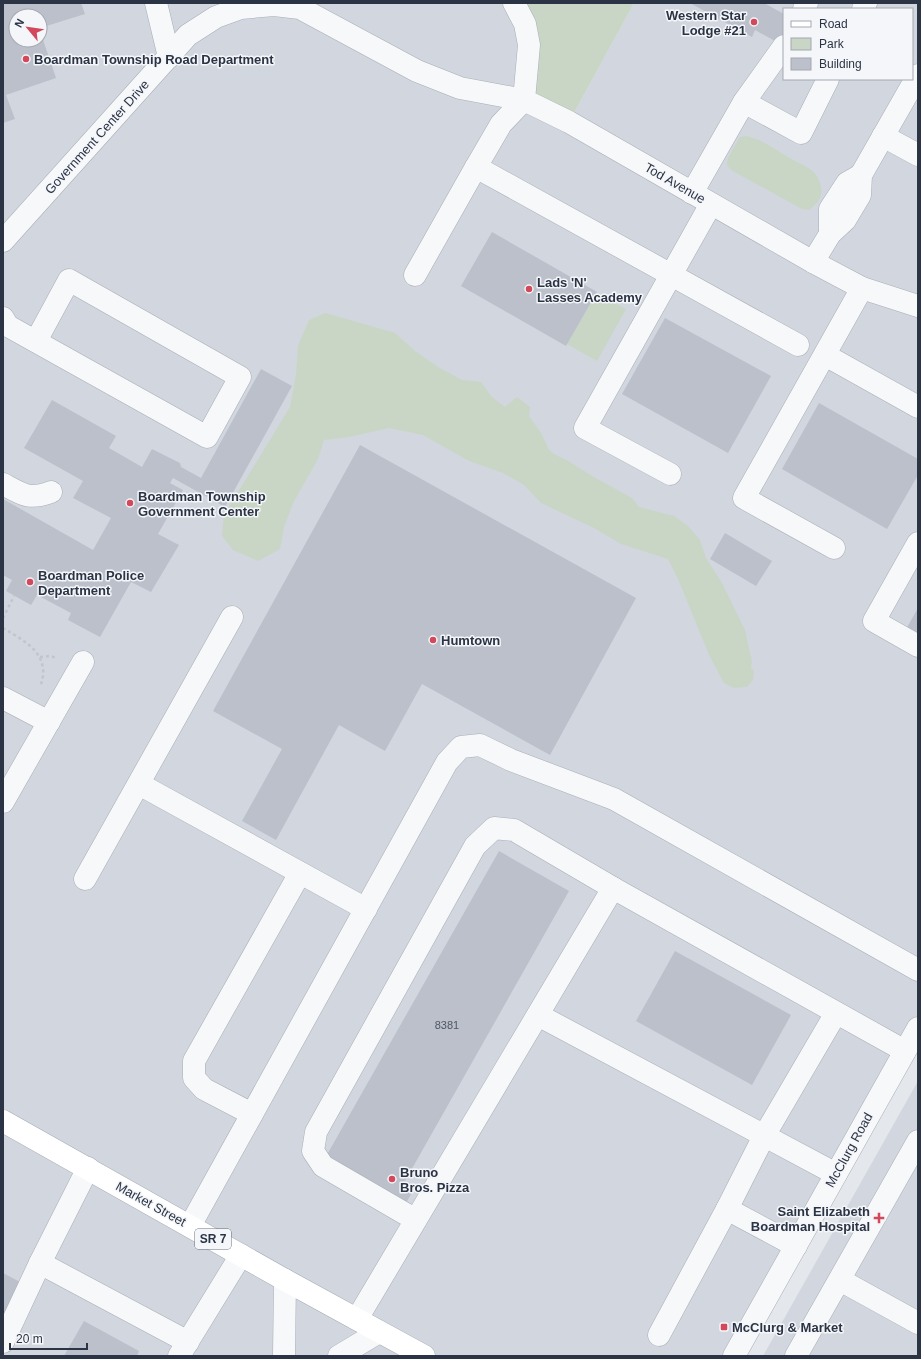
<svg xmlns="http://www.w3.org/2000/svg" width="921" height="1359" font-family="Helvetica,sans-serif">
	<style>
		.built { fill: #d2d6de; fill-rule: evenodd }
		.green { fill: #c9d6c5 }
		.building { fill: #bbc0ca }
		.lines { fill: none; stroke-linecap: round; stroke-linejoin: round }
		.minor-casing { stroke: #a9aeb7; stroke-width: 23 }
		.major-casing { stroke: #a3abb8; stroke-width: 23 }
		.path { stroke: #c2c5cb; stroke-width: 2.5; stroke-dasharray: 3 3; stroke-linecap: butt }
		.minor { stroke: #f7f8fa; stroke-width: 22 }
		.major { stroke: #fff; stroke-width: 22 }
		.poi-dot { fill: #d1495b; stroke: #f4f6f9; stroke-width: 1.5 }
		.labels { text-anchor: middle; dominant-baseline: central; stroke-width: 3; stroke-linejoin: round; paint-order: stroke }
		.number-label { font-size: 11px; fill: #4f5766 }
		.shield { fill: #f4f6f9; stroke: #676e7b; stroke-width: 1 }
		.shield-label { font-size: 12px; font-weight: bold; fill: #2b3445 }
		.poi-label { font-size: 13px; font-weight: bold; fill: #2b3445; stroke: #f4f6f9; text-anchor: start }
		.street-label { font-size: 13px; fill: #2b3445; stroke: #f4f6f9 }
	</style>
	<rect width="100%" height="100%" fill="#e4e7ec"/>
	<g class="built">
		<path d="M3,3H514L569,122L634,3H918V1028L734,1356H3ZM784,9H912V79H784ZM16,16H40V40H16Z"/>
		<polygon points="918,1081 918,1356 763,1356"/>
	</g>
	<g class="green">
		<polygon points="514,3 634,3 569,122 524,100"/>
		<path d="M746,136C762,139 774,149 788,157C802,166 818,168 821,187C823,197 817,204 809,210L802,209L731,170L727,165L728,158L740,137Z"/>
		<polygon points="596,294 626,309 597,361 567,344"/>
		<polygon points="325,313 395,333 415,351 438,367 462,380 481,382 491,396 505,407 517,397 530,407 529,416 541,433 549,450 554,454 570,462 592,476 632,498 639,507 674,516 688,526 700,540 706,558 722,583 745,630 752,662 751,668 754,671 753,680 747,687 734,688 724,683 710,657 678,579 668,559 621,544 594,528 541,503 524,485 503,473 469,461 423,435 389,428 349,437 324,440 318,459 293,503 284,527 280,549 258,561 233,550 222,536 224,515 290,407 296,375 298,346 309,320"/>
	</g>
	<g class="building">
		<polygon points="3,3 81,3 85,14 40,28 40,16 16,16 16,40 40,40 40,31 56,78 6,95 15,119 3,123"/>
		<polygon points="690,3 764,3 784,14 784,46 755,30 752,37"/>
		<polygon points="492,232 597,292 566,346 461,286"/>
		<polygon points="665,318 771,376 728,453 622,394"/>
		<polygon points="261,369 292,386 225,507 173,478 170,483 183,490 158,534 179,545 151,592 131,582 100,637 68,620 71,613 37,595 31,605 6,591 12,580 3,575 3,499 93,550 111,518 73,498 83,481 24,448 52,400 116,436 109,448 142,467 152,449 180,463 181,467 201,478"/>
		<polygon points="819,403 918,459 918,475 887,529 782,469"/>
		<polygon points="360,445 636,598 550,755 422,684 385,751 339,725 276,840 242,821 282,749 213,711"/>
		<polygon points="725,533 772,561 756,586 710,559"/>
		<polygon points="918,608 918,639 905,631"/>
		<polygon points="499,851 569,891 405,1181 415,1187 405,1205 324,1160"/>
		<polygon points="675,951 791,1015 752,1085 636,1021"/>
		<polygon points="3,1273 22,1283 3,1318"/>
		<polygon points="84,1321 139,1351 137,1356 64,1356"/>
	</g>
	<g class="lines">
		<g class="minor-casing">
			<g id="minor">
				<polyline points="156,3 169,57"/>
				<polyline points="514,3 525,24 529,45 524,100 569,122 813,262 862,288 918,306"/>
				<polyline points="804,9 807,3"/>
				<polyline points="863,9 866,3"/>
				<polyline points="524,100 501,124 476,167 798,345"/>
				<polyline points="744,102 784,46"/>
				<polyline points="883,136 918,155"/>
				<polyline points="692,193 744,102 801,133 828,79"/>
				<polyline points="830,234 830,209 847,183 861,175"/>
				<polyline points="3,241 188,35 216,17 241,8 274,5 300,8 417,71 460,88 524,100"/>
				<polyline points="813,262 830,234 845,220 860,195 861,175 918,75"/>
				<polyline points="415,275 476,167"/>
				<polyline points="3,318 8,326 207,437 240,377 69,280 36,341"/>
				<polyline points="825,355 918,407"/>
				<polyline points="670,474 585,428 711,204"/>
				<path d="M3,484C23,495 29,500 51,492"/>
				<polyline points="918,543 874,621 918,646"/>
				<polyline points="834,548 744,498 862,288"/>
				<polyline points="3,698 49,722"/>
				<polyline points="139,784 366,909"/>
				<polyline points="3,802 83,662"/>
				<polyline points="85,879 232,617"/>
				<polyline points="613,888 905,1051"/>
				<polyline points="538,1015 836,1174"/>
				<polyline points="252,1114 204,1089 194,1078 194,1061 300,873"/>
				<polyline points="727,1209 796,1246"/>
				<polyline points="190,1226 447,762 461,747 480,745 511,760 614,799 918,970"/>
				<polyline points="40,1263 188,1342"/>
				<polyline points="840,1280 918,1323"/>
				<polyline points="357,1319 613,888 514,830 494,828 475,846 316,1132 313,1151 323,1166 416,1220"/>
				<polyline points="659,1335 727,1209 764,1136 836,1013"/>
				<polyline points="3,1342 40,1263 88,1168"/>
				<polyline points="179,1356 241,1255"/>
				<polyline points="284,1356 285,1280"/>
				<polyline points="339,1356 379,1332"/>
				<polyline points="734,1356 918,1028"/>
				<polyline points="796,1356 918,1141"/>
			</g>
		</g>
		<g class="major-casing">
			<polyline id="major" points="3,1121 285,1280 424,1356"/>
		</g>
		<g class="path">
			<polyline points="3,618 14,596"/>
			<path d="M3,628C19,638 41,648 43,669C44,674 42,680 41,685"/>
			<polyline points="40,657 50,656 57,658"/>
		</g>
		<use href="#minor" class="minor"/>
		<use href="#major" class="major"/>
	</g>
	<g class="poi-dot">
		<circle cx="754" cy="22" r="4"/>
		<circle cx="26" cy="59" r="4"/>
		<circle cx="529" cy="289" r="4"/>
		<circle cx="130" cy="503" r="4"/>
		<circle cx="30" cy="582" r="4"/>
		<circle cx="433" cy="640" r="4"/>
		<circle cx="392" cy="1179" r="4"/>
		<path d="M877 1212h4v4h4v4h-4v4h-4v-4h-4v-4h4z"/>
		<rect x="720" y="1323" width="8" height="8" rx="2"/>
	</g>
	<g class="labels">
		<g class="number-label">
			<text x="447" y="1025">8381</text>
		</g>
		<rect class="shield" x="195" y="1229" width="36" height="20" rx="3"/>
		<g class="shield-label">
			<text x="213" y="1239">SR 7</text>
		</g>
		<g class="poi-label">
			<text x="746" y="15" text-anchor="end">Western Star<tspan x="746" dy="15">Lodge #21</tspan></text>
			<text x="34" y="59">Boardman Township Road Department</text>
			<text x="537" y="282">Lads 'N'<tspan x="537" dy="15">Lasses Academy</tspan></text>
			<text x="138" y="496">Boardman Township<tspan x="138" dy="15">Government Center</tspan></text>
			<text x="38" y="575">Boardman Police<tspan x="38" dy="15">Department</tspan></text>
			<text x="441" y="640">Humtown</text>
			<text x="400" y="1172">Bruno<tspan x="400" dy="15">Bros. Pizza</tspan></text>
			<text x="870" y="1211" text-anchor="end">Saint Elizabeth<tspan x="870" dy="15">Boardman Hospital</tspan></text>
			<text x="732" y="1327">McClurg &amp; Market</text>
		</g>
		<g class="street-label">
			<text transform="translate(97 137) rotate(-48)">Government Center Drive</text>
			<text transform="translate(675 183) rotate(30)">Tod Avenue</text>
			<text transform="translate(849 1150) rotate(-61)">McClurg Road</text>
			<text transform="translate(151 1204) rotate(29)">Market Street</text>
		</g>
	</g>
	<rect width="921" height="1359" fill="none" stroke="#2b3445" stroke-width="8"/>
	<rect x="783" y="8" width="130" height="72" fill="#f4f6f9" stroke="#a4a8b1"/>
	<rect x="791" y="21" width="20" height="6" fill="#ffffff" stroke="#a4a8b1"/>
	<text x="819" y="28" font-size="12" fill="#2b3445">Road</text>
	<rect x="791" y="38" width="20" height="12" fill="#c9d6c5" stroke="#a4a8b1"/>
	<text x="819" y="48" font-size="12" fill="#2b3445">Park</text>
	<rect x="791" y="58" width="20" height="12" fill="#bbc0ca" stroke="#a4a8b1"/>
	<text x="819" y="68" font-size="12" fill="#2b3445">Building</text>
	<g transform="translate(28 28) rotate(299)"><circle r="19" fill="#f4f6f9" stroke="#a4a8b1"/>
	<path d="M0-3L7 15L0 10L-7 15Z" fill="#d1495b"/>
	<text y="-6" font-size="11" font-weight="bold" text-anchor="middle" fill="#2b3445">N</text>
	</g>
	<path d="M10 1343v6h77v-6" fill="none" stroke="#2b3445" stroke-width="2"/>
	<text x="16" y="1343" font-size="12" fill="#2b3445" stroke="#f4f6f9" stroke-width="3" paint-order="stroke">20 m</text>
</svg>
